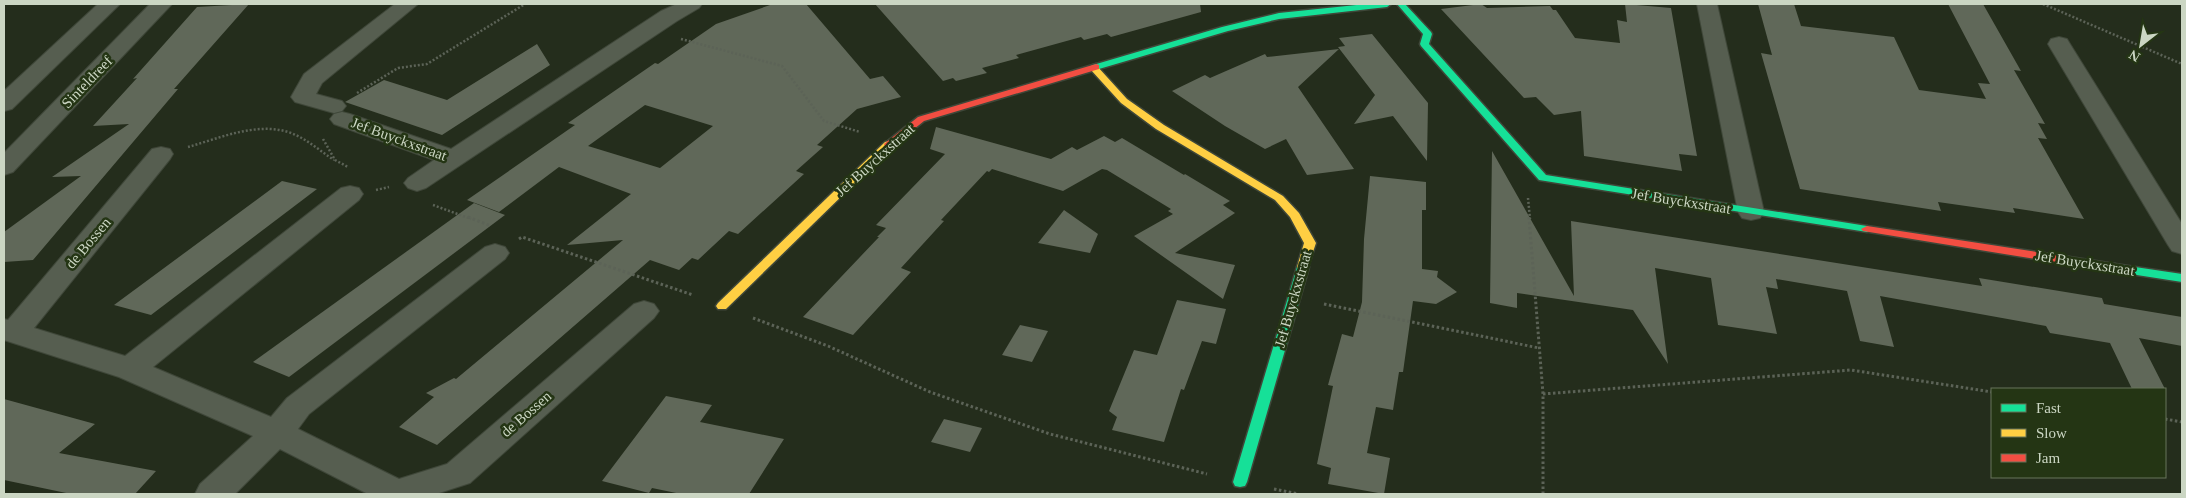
<svg xmlns="http://www.w3.org/2000/svg" width="2186" height="498" font-family="Georgia,serif">
	<style>
		.building { fill: #606859; fill-rule: evenodd }
		.lines { fill: none; stroke-linecap: round; stroke-linejoin: round }
		.street-casing { stroke: #3f4739; stroke-width: 2 }
		.fast-casing { stroke: #3f4739; stroke-width: 3 }
		.slow-casing { stroke: #3f4739; stroke-width: 3 }
		.jam-casing { stroke: #3f4739; stroke-width: 3 }
		.path-far1 { stroke: #5c6357; stroke-width: 2.5; stroke-dasharray: 2 2; stroke-linecap: butt }
		.path { stroke: #5c6357; stroke-width: 3; stroke-dasharray: 2.5 2.5; stroke-linecap: butt }
		.street { fill: #565e50; fill-rule: evenodd }
		.fast { fill: #16e098; fill-rule: evenodd }
		.slow { fill: #ffcf43; fill-rule: evenodd }
		.jam { fill: #f24e42; fill-rule: evenodd }
		.labels { text-anchor: middle; dominant-baseline: central; stroke-width: 5; stroke-linejoin: round; paint-order: stroke }
		.street-label { font-size: 15px; fill: #cbd6c3; stroke: #243514 }
	</style>
	<rect width="100%" height="100%" fill="#242d1c"/>
	<g class="building">
		<polygon points="249,4 174,89 178,89 33,260 4,262 4,232 81,176 52,177 129,124 93,126 137,78 133,79 197,7"/>
		<path d="M773,4H806L870,79L883,76L901,97L857,109L817,145L823,147L796,171L804,174L738,234L729,231L698,260L692,258L679,270L650,260L437,445L399,427L434,397L426,393L454,378L456,379L623,240L567,245L631,194L559,167L499,212L467,200L575,125L568,123L655,63L658,64L716,24ZM645,105L713,126L660,168L588,146Z"/>
		<polygon points="875,4 1200,4 1201,12 1111,37 1107,34 1084,40 1081,37 1016,55 1019,58 982,68 987,73 956,81 953,78 943,81"/>
		<polygon points="1481,4 1487,8 1550,6 1553,10 1556,10 1575,38 1620,43 1617,20 1627,22 1625,4 1671,8 1697,156 1679,154 1682,171 1584,156 1581,111 1554,115 1536,97 1524,98 1441,9"/>
		<polygon points="1758,4 1794,4 1801,26 1894,37 1919,90 1986,99 1978,83 1990,84 1948,4 1983,4 2021,71 2014,70 2045,124 2038,123 2047,139 2038,138 2084,219 2013,208 2015,213 1938,202 1941,211 1800,189 1761,53 1772,55"/>
		<polygon points="1372,34 1428,103 1427,161 1393,116 1354,124 1375,95 1338,47 1345,46 1339,38"/>
		<polygon points="537,44 550,65 442,135 345,102 384,80 447,100"/>
		<polygon points="1339,49 1298,87 1354,169 1307,175 1286,139 1265,149 1225,126 1172,91 1205,75 1210,78 1265,54 1267,57"/>
		<polygon points="936,127 1051,159 1072,147 1077,150 1104,136 1115,142 1122,138 1184,175 1185,174 1230,201 1223,205 1235,213 1175,253 1235,265 1223,299 1134,236 1173,214 1168,211 1171,209 1107,170 1102,169 1063,191 992,169 989,172 987,171 941,220 944,221 901,268 911,272 853,335 803,317 879,237 877,237 886,228 876,225 945,154 930,149"/>
		<polygon points="1492,151 1574,296 1571,221 1982,286 1979,278 2102,298 2104,304 2182,317 2182,346 2139,338 2165,389 2132,389 2110,343 2050,333 2046,326 1880,296 1894,347 1860,341 1847,291 1776,279 1778,289 1766,287 1777,334 1745,329 1718,325 1711,278 1655,268 1668,364 1633,310 1517,293 1517,308 1490,303"/>
		<polygon points="1370,176 1426,182 1426,210 1422,210 1422,269 1438,271 1437,277 1457,292 1436,304 1413,301 1403,372 1399,372 1393,410 1376,407 1367,453 1390,458 1384,494 1328,484 1331,468 1317,464 1333,386 1328,385 1342,334 1353,337 1362,302 1364,239"/>
		<polygon points="282,181 317,189 151,315 114,305"/>
		<polygon points="474,203 505,215 289,377 253,362"/>
		<polygon points="1064,210 1098,234 1090,253 1038,243"/>
		<polygon points="1177,300 1226,309 1216,344 1202,341 1184,390 1181,389 1164,442 1112,430 1117,417 1109,411 1134,350 1157,355"/>
		<polygon points="1020,325 1048,331 1032,362 1002,355"/>
		<polygon points="666,396 712,405 700,422 784,439 749,494 681,494 652,488 649,493 602,481"/>
		<polygon points="4,399 95,424 59,453 156,471 135,494 71,494 4,480"/>
		<polygon points="944,419 982,428 970,452 931,442"/>
	</g>
	<g class="lines">
		<g class="street-casing">
			<g id="street">
				<polygon points="98,4 120,4 12,109 4,111 4,91"/>
				<polygon points="150,4 172,4 13,172 4,175 4,153"/>
				<polygon points="395,4 418,4 322,83 316,94 342,101 346,106 342,111 334,113 295,102 291,97 304,74"/>
				<polygon points="677,4 702,4 699,8 677,21 426,188 417,191 408,188 404,183 408,178 434,160 334,124 330,119 334,114 342,112 350,114 451,149 661,11"/>
				<polygon points="1697,4 1717,4 1764,212 1760,218 1751,220 1742,218 1738,212"/>
				<polygon points="2059,37 2067,39 2070,44 2182,224 2182,254 2172,251 2168,245 2048,44 2051,39"/>
				<polygon points="161,147 170,149 173,154 170,159 34,328 125,356 341,188 350,186 359,188 363,194 359,200 153,367 271,417 287,398 485,247 495,244 505,247 509,253 505,259 309,414 298,429 399,479 447,464 634,304 644,301 654,304 659,311 654,318 470,483 436,494 368,494 280,449 235,494 195,494 200,484 253,436 119,377 4,340 4,319 8,320 152,149"/>
			</g>
		</g>
		<g class="fast-casing">
			<g id="fast">
				<polygon points="1366,4 1391,4 1387,7 1279,19 1228,31 1099,69 1093,69 1091,67 1093,65 1222,27 1279,13"/>
				<polygon points="1397,4 1405,4 1431,32 1432,34 1429,44 1546,175 1867,226 1873,229 1867,232 1539,180 1421,46 1420,44 1423,34"/>
				<polygon points="1303,263 1309,267 1247,482 1245,486 1240,487 1235,486 1233,482 1297,267"/>
				<polygon points="2115,264 2182,274 2182,282 2111,271 2109,268"/>
			</g>
		</g>
		<g class="slow-casing">
			<g id="slow">
				<polygon points="1094,65 1097,66 1127,99 1164,125 1283,196 1299,213 1316,243 1307,270 1299,270 1297,267 1304,243 1290,217 1275,200 1156,129 1121,103 1091,70 1091,66"/>
				<polygon points="889,141 893,142 894,144 893,146 726,309 718,309 716,306 718,303 885,142"/>
			</g>
		</g>
		<g class="jam-casing">
			<g id="jam">
				<polygon points="1096,64 1099,65 1099,69 924,121 893,146 885,146 884,144 918,117"/>
				<polygon points="1867,226 2115,264 2121,268 2115,272 1863,231 1861,229"/>
			</g>
		</g>
		<g class="path-far1">
			<polyline points="2043,4 2182,64"/>
			<polyline points="681,39 782,66 824,121 860,132"/>
			<polyline points="357,93 398,68 427,64 525,4"/>
			<polyline points="323,139 335,160 348,167"/>
			<path d="M188,147C220,138 258,121 291,133C307,139 320,151 334,160"/>
			<polyline points="376,190 389,187"/>
			<polyline points="1528,198 1530,219"/>
			<polyline points="433,205 471,219"/>
		</g>
		<g class="path">
			<polyline points="468,217 491,226"/>
			<polyline points="1529,217 1543,394"/>
			<polyline points="519,239 522,237 693,295"/>
			<polyline points="1324,304 1539,348"/>
			<polyline points="753,318 828,346 930,392 1050,434 1207,474"/>
			<polyline points="2165,419 2182,422"/>
			<polyline points="1274,489 1298,494"/>
			<polyline points="1543,494 1543,394 1851,370 1992,392"/>
		</g>
		<use href="#street" class="street"/>
		<use href="#fast" class="fast"/>
		<use href="#slow" class="slow"/>
		<use href="#jam" class="jam"/>
	</g>
	<g class="labels">
		<g class="street-label">
			<text transform="translate(87 82) rotate(-46)">Sinteldreef</text>
			<text transform="translate(399 139) rotate(20)">Jef Buyckxstraat</text>
			<text transform="translate(875 160) rotate(-42)">Jef Buyckxstraat</text>
			<text transform="translate(1681 201) rotate(9)">Jef Buyckxstraat</text>
			<text transform="translate(88 243) rotate(-50)">de Bossen</text>
			<text transform="translate(2085 263) rotate(9)">Jef Buyckxstraat</text>
			<text transform="translate(1293 299) rotate(-74)">Jef Buyckxstraat</text>
			<text transform="translate(526 414) rotate(-41)">de Bossen</text>
		</g>
	</g>
	<rect width="2186" height="498" fill="none" stroke="#cbd6c3" stroke-width="10"/>
	<rect x="1991" y="388" width="175" height="90" fill="#243514" stroke="#67755a"/>
	<rect x="2001" y="404" width="25" height="8" fill="#16e098" stroke="#67755a"/>
	<text x="2036" y="413" font-size="15" fill="#cbd6c3">Fast</text>
	<rect x="2001" y="429" width="25" height="8" fill="#ffcf43" stroke="#67755a"/>
	<text x="2036" y="438" font-size="15" fill="#cbd6c3">Slow</text>
	<rect x="2001" y="454" width="25" height="8" fill="#f24e42" stroke="#67755a"/>
	<text x="2036" y="463" font-size="15" fill="#cbd6c3">Jam</text>
	<g transform="translate(2141 45) rotate(211)" stroke="#243514" stroke-width="4" paint-order="stroke">
	<path d="M0-4L9 19L0 12L-9 19Z" fill="#cbd6c3"/>
	<text y="-8" font-size="14" font-weight="bold" text-anchor="middle" fill="#cbd6c3">N</text>
	</g>
</svg>
